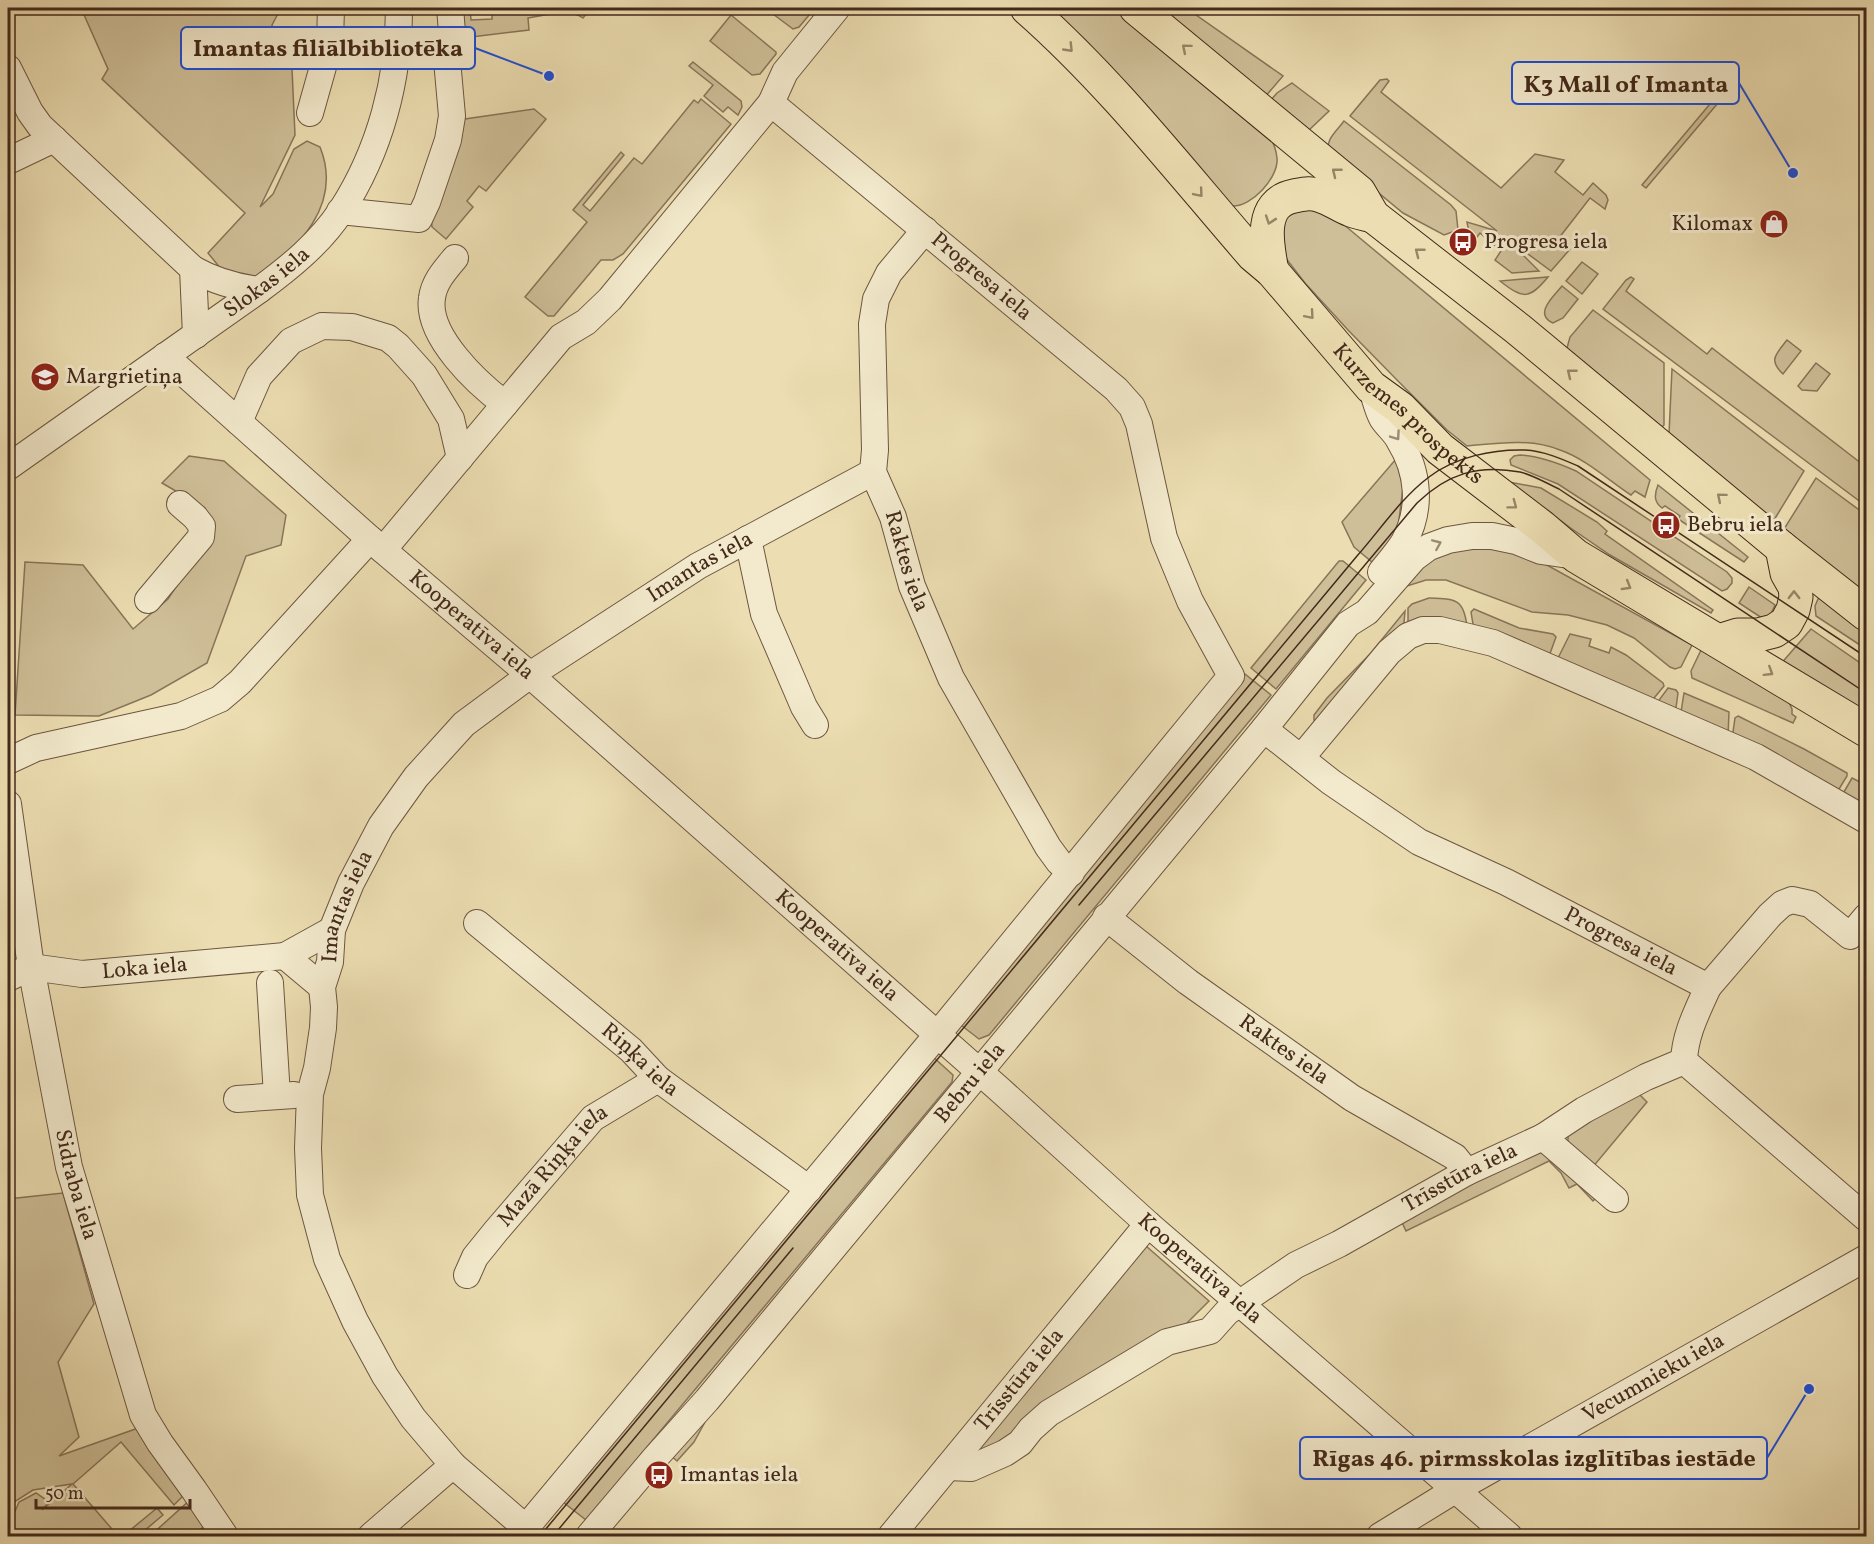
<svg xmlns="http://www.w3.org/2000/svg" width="1874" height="1544" font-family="Vollkorn,serif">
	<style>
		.green { fill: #cfbf98; stroke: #897459; stroke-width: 1.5 }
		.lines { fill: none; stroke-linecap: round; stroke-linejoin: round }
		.minor-casing { stroke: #6d5640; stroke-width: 28 }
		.major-casing { stroke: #43291a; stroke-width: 35 }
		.minor { stroke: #f3eacd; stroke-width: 26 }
		.major { stroke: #ecdeb2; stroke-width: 33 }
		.tram { stroke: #43291a; stroke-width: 1.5 }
		.oneway { stroke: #988466 }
		.oneway2 { stroke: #9b8a74 }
		.labels { text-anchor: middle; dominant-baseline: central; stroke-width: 6; stroke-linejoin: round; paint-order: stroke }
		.poi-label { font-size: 22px; fill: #43291a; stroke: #f3eacd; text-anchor: start }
		.street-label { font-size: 22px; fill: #43291a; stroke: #f3eacd }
		.leader { fill: none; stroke: #1d4ed8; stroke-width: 2 }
		.callout-dot { fill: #1d4ed8; stroke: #f3eacd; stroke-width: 2 }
		.callout { fill: #f3eacd; stroke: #1d4ed8; stroke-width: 2 }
		.callout-label { font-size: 24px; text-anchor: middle; font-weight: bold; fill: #43291a }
	</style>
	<rect width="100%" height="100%" fill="#ecdeb2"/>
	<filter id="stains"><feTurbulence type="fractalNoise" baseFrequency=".00333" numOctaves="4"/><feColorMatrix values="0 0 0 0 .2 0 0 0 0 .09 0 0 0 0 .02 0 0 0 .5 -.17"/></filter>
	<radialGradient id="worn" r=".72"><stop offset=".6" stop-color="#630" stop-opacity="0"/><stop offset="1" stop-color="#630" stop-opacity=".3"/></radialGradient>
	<g class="green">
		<path d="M81,8H281L272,25L277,47H291L295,135L260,207L273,194L294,149L307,141L320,147C343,204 299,249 256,278L225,274L208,253L245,213L102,79L108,69Z"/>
		<path d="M457,8H470L471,20L492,19V13L511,12V9L591,8L583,18C570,8 543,16 528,18L529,30L471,37L461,34Z"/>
		<polygon points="765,8 815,8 799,27 793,29"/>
		<path d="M1044,8H1119L1264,128C1271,137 1276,146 1277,158C1279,177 1252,207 1232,206C1229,206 1226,204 1223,203Z"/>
		<polygon points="1155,8 1186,8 1283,76 1264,98"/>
		<polygon points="731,15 776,52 776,54 760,74 752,75 710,41"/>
		<polygon points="693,62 741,101 742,107 738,115 728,107 723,112 704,96 713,85 689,66"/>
		<polygon points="1387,79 1389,81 1381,92 1501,188 1535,154 1564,160 1555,172 1583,195 1593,183 1606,195 1608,200 1605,209 1590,198 1559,238 1571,248 1551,271 1505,237 1539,271 1512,273 1495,260 1501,251 1480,233 1474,241 1470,238 1467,222 1497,231 1350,116 1380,80"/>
		<polygon points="1292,83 1329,111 1309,130 1269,102 1277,93"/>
		<polygon points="1725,86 1729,90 1646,188 1642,185"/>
		<polygon points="701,99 731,124 623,254 613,260 601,260 554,316 548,316 525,297 587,222 573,210 621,152 624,155 583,205 590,211 634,158 642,164 694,100 698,103"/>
		<polygon points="534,109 546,119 486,191 479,186 467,201 473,207 446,239 432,227 431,215 458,120"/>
		<path d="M1344,121L1451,205L1456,211L1458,230L1444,235L1403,213L1329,152C1325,139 1337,131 1344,121Z"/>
		<path d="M1315,203L1337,219L1650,480L1645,497L1635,491L1631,495C1608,480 1586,459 1560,450C1530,438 1498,443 1467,446L1447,430L1397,380L1348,330L1305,283L1288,261L1279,245L1285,214Z"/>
		<polygon points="1582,262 1598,274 1582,294 1566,281"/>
		<path d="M1548,277C1529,300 1523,299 1500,281Z"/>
		<polygon points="1631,277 1634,279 1626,291 1707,354 1712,348 1866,467 1866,506 1603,309 1626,280"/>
		<path d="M1562,286L1578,299L1563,318L1553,323C1533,314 1554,296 1562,286Z"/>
		<polygon points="1593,310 1664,363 1664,425 1662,427 1567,348 1570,337"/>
		<path d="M1787,340L1801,351L1783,374C1768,360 1776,354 1787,340Z"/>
		<polygon points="1816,363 1830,374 1817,391 1802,390 1798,386"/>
		<polygon points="1672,369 1804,471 1774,520 1669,434"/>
		<path d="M1520,455C1540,456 1558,463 1576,471L1727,572L1732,578V583L1727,589L1722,591L1558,484L1511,465L1510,460L1514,456Z"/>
		<polygon points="189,456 224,461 286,515 281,545 246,556 207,663 151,695 99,716 15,715 25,562 83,565 133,629 168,599 210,535 205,508 162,483"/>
		<polygon points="1396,459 1403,487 1398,528 1378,567 1354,547 1342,522"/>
		<polygon points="1816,478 1866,515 1866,596 1784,529"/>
		<polygon points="1509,482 1541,488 1597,522 1607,531 1605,534 1713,610 1711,613 1610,555 1572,529"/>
		<path d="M1658,485L1748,557L1744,562L1678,519L1680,516L1665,506L1662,508C1654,502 1654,495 1658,485Z"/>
		<path d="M1484,546L1536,559L1692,645L1681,667L1675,669L1670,667L1634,638L1607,625L1568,615L1532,612L1446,580H1426L1404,587C1407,582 1409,575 1414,571C1433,554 1460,548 1484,546Z"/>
		<polygon points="1339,561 1343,561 1366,580 1276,689 1251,668"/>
		<polygon points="1749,587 1775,605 1770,616 1765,620 1739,603"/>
		<polygon points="1824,595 1866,628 1866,649 1816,616 1815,606 1818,599"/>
		<path d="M1429,598C1456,599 1464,599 1467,627L1419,619L1408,622V608L1412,604Z"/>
		<polygon points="1474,609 1519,628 1553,634 1556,637 1548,659 1474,630 1471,612"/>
		<polygon points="1405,611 1404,623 1382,643 1317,722 1314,720 1314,715 1327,698 1370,654"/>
		<polygon points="1811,629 1866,667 1866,717 1779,666"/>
		<polygon points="1570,634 1591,639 1589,646 1609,653 1611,647 1626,655 1663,683 1664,686 1649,704 1555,664"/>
		<polygon points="1702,648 1785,694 1792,709 1792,714 1796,717 1793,723 1692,678 1691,671"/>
		<polygon points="1245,674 1271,695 989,1035 979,1039 957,1022"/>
		<polygon points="1668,688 1676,690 1678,693 1675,715 1654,707"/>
		<polygon points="1684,693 1729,712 1728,736 1680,718"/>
		<polygon points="1738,716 1804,749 1847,773 1847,776 1836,794 1732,739 1735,718"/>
		<polygon points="1852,778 1866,785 1866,813 1841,797"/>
		<polygon points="931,1055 953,1075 952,1082 586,1520 559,1499"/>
		<polygon points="1639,1094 1647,1102 1592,1168 1568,1146 1568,1135 1571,1128"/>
		<polygon points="1539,1150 1597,1197 1593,1201 1577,1184 1569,1188 1561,1173 1549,1161 1406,1231 1399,1216"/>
		<polygon points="63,1193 94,1304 58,1362 79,1437 59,1456 144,1426 186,1493 174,1505 121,1442 73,1484 118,1536 8,1536 8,1528 19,1502 36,1493 49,1502 42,1510 72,1484 33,1490 8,1506 8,1199"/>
		<polygon points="1146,1246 1209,1301 1186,1324 979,1459 972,1450"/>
		<polygon points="700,1418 705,1422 694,1442 677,1461 670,1455"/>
		<polygon points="190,1500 207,1525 190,1536 150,1536"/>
		<polygon points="157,1508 163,1515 138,1536 123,1536"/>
	</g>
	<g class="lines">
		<g class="minor-casing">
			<g id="minor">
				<polyline points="8,68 30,112 40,126 193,269 196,335"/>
				<polyline points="310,113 330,42 331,8"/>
				<polyline points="8,161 54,139"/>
				<polyline points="340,211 419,219 427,202 448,140 452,116 447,60 452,32 450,8"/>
				<path id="s1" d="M925,230L889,273L876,299L872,324L875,450L873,472L893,517L912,586L951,678L1048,847L1059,862L1071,873"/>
				<path d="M455,258C445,270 434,282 432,298C426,336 478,384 505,404"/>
				<path d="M193,269C214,281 235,287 259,290"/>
				<path id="s2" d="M165,356L370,539L530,675L999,1089L1148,1224L1509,1536"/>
				<path d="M1371,387C1375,397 1377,409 1382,418C1387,426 1395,432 1399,440C1419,472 1422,509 1404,542C1398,552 1389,562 1381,572"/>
				<polyline points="239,422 259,376 291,341 322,326 352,327 388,338 398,346 424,375 451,419 460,458"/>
				<path id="s3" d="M8,467L259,290C289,268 320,243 341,211C380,151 399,79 399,8"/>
				<polyline points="748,539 764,614 804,707 815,725"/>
				<polyline points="383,550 561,337 586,322 610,299 771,103 785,72 837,8"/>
				<polyline points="148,600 201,537 202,526 195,517 180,504"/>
				<path id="s4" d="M1264,729L1331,782L1419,842L1506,882L1708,987C1697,1012 1685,1034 1684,1061L1866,1218"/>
				<polyline points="1301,758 1389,652 1408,636 1423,630 1440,630 1493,643 1756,757 1866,820"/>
				<polyline points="8,761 36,748 181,716 220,699 240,682 370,539"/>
				<path id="s5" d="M8,804L31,967L69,1167L143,1415L160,1443L194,1490L225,1536"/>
				<path id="s6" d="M1106,917L1188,982L1352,1098L1455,1157L1467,1172"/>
				<path id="s7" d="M477,923L631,1050L658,1079L809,1189"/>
				<path id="s8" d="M8,978L31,967L82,974L285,956"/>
				<polyline points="270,983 277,1096"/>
				<polyline points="322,987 285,956 332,930"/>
				<polyline points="1708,987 1770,915 1782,904 1792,900 1810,904 1850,936 1866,917"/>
				<polyline points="237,1099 294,1095"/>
				<polyline points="1543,1137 1615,1199"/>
				<path id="s9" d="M467,1275L475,1257L496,1231L593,1118L658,1079"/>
				<path id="s10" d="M948,1467L971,1468L1005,1453L1020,1443L1031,1429L1049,1413L1167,1342L1210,1331L1227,1312L1296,1265L1339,1244L1467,1172L1543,1137L1584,1110L1646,1077L1684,1061"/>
				<path id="s11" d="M526,1528L453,1465L413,1418L385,1376L355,1321L327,1259L310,1195L308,1148L310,1094L317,1068L323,1028L324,1007L322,987L330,962L332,930L351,883L381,826L416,777L464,724L530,675L698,566L873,472"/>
				<polyline points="371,1536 453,1465"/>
				<polyline points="519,1536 937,1035 1231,676 1190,601 1164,538 1139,424 1132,407 1116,389 771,103"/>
				<path id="s12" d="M589,1536L655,1458L707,1400L1264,729L1348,624L1367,612L1414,558L1429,547L1448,540L1472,536H1492L1516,541L1541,551L1576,556"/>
				<path id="s13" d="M891,1536L1148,1224"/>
				<path id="s14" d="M1380,1536L1455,1490L1866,1258"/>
			</g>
		</g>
		<g class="major-casing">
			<g id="major">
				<path id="s15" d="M1027,8C1111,82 1180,171 1253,255L1272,271L1371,387L1400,408L1440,449L1542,527L1576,556L1866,730"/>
				<polyline points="1136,8 1359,192 1373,216 1518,329 1782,548 1866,614"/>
				<path d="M1272,271C1267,245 1258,203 1294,196C1304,194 1311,192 1321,196C1332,199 1340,206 1351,210C1358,213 1366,214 1373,216"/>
				<polyline points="1719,641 1738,635 1758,635 1774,631 1786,623 1793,610 1796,597 1795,587 1787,573 1782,548"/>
			</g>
		</g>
		<use href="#minor" class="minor"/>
		<use href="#major" class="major"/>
		<g class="tram">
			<path d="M1079,905L1417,503C1447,474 1478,464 1520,472C1533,475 1546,483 1559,489L1866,693"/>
			<path d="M540,1536L1357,556C1380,530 1401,498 1429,477C1455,457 1493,449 1525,450C1544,451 1562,459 1578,466L1866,657"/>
			<polyline points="553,1536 793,1248"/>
		</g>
	</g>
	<defs><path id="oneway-chevron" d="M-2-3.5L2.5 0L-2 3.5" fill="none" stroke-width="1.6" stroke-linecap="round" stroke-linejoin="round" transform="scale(1.5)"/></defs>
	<g class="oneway">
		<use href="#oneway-chevron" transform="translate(1069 48) rotate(46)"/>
		<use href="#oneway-chevron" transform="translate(1186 48) rotate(-140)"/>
		<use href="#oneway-chevron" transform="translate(1336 172) rotate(-141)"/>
		<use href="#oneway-chevron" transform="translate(1199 193) rotate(50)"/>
		<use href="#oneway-chevron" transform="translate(1270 220) rotate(109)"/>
		<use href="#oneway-chevron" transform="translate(1419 252) rotate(-142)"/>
		<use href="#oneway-chevron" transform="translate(1310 315) rotate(49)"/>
		<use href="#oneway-chevron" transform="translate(1571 373) rotate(-141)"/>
		<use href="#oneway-chevron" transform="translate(1721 497) rotate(-140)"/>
		<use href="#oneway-chevron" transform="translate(1513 505) rotate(37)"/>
		<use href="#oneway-chevron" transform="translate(1627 586) rotate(31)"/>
		<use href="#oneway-chevron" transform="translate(1794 595) rotate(-90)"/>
		<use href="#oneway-chevron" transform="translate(1769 672) rotate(32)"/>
	</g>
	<g class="oneway2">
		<use href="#oneway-chevron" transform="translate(1396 436) rotate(55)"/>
		<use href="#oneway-chevron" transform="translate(1437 544) rotate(-23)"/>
	</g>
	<defs>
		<g id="shop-disc" transform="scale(1.5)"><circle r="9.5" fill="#8f2418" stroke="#f3eacd"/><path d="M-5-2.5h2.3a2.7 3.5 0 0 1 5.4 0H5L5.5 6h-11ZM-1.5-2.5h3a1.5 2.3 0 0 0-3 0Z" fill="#fff"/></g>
		<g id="bus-disc" transform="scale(1.5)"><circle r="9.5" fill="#8f2418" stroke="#f3eacd"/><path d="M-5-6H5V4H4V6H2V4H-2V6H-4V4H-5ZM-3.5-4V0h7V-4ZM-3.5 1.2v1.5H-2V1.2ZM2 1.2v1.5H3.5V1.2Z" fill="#fff"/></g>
		<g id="school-disc" transform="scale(1.5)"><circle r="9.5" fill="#8f2418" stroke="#f3eacd"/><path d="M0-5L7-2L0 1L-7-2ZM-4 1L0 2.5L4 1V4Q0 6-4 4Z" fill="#fff"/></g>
	</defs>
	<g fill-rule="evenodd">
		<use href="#shop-disc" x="1774" y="224"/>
		<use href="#bus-disc" x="1463" y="242"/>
		<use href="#school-disc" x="45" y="377"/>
		<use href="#bus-disc" x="1666" y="525"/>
		<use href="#bus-disc" x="659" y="1475"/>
	</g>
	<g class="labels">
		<g class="poi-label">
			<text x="1753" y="224" text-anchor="end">Kilomax</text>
			<text x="1484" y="242">Progresa iela</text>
			<text x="66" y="377">Margrietiņa</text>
			<text x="1687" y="525">Bebru iela</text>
			<text x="680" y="1475">Imantas iela</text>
		</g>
		<g class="street-label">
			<text transform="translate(981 277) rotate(40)">Progresa iela</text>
			<text stroke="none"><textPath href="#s3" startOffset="318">Slokas iela</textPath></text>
			<text stroke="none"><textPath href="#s15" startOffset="558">Kurzemes prospekts</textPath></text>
			<text stroke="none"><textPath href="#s1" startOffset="354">Raktes iela</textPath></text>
			<text stroke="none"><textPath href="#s11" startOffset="1204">Imantas iela</textPath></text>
			<text stroke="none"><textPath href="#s2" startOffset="408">Kooperatīva iela</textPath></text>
			<text stroke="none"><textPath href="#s11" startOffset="700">Imantas iela</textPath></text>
			<text stroke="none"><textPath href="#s4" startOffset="417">Progresa iela</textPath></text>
			<text stroke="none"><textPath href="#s2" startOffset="894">Kooperatīva iela</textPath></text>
			<text stroke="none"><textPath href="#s8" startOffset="140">Loka iela</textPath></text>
			<text stroke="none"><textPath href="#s6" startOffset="222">Raktes iela</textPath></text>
			<text stroke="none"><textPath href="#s7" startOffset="213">Riņķa iela</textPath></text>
			<text stroke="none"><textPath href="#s12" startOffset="592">Bebru iela</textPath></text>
			<text stroke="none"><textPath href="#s9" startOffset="140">Mazā Riņķa iela</textPath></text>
			<text stroke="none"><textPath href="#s10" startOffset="597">Trīsstūra iela</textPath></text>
			<text stroke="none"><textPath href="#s5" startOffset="387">Sidraba iela</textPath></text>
			<text stroke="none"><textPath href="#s2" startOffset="1380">Kooperatīva iela</textPath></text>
			<text stroke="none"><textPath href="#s14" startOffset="316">Vecumnieku iela</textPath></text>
			<text stroke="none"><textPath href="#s13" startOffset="202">Trīsstūra iela</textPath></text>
		</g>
	</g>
	<path class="leader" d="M549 76L475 48M1793 173L1739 83M1809 1389L1767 1458"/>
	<g class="callout-dot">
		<circle cx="549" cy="76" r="6"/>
		<circle cx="1793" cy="173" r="6"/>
		<circle cx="1809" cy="1389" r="6"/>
	</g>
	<g class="callout">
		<rect x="181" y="27" width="294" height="42" rx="6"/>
		<rect x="1512" y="62" width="227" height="42" rx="6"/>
		<rect x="1300" y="1437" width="467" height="42" rx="6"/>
	</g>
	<g class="callout-label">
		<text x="328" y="56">Imantas filiālbibliotēka</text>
		<text x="1626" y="92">K3 Mall of Imanta</text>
		<text x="1534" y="1466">Rīgas 46. pirmsskolas izglītības iestāde</text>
	</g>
	<rect width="1874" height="1544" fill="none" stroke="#ecdeb2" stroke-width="30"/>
	<rect x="9" y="9" width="1856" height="1526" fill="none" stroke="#43291a" stroke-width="3"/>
	<rect x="15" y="15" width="1844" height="1514" fill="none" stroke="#43291a" stroke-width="1.5"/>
	<path d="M36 1499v9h154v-9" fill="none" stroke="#43291a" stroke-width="3"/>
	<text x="45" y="1499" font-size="18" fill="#43291a" stroke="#f3eacd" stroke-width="4.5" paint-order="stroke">50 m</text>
	<rect width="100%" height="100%" filter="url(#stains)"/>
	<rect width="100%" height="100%" fill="url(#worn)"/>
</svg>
